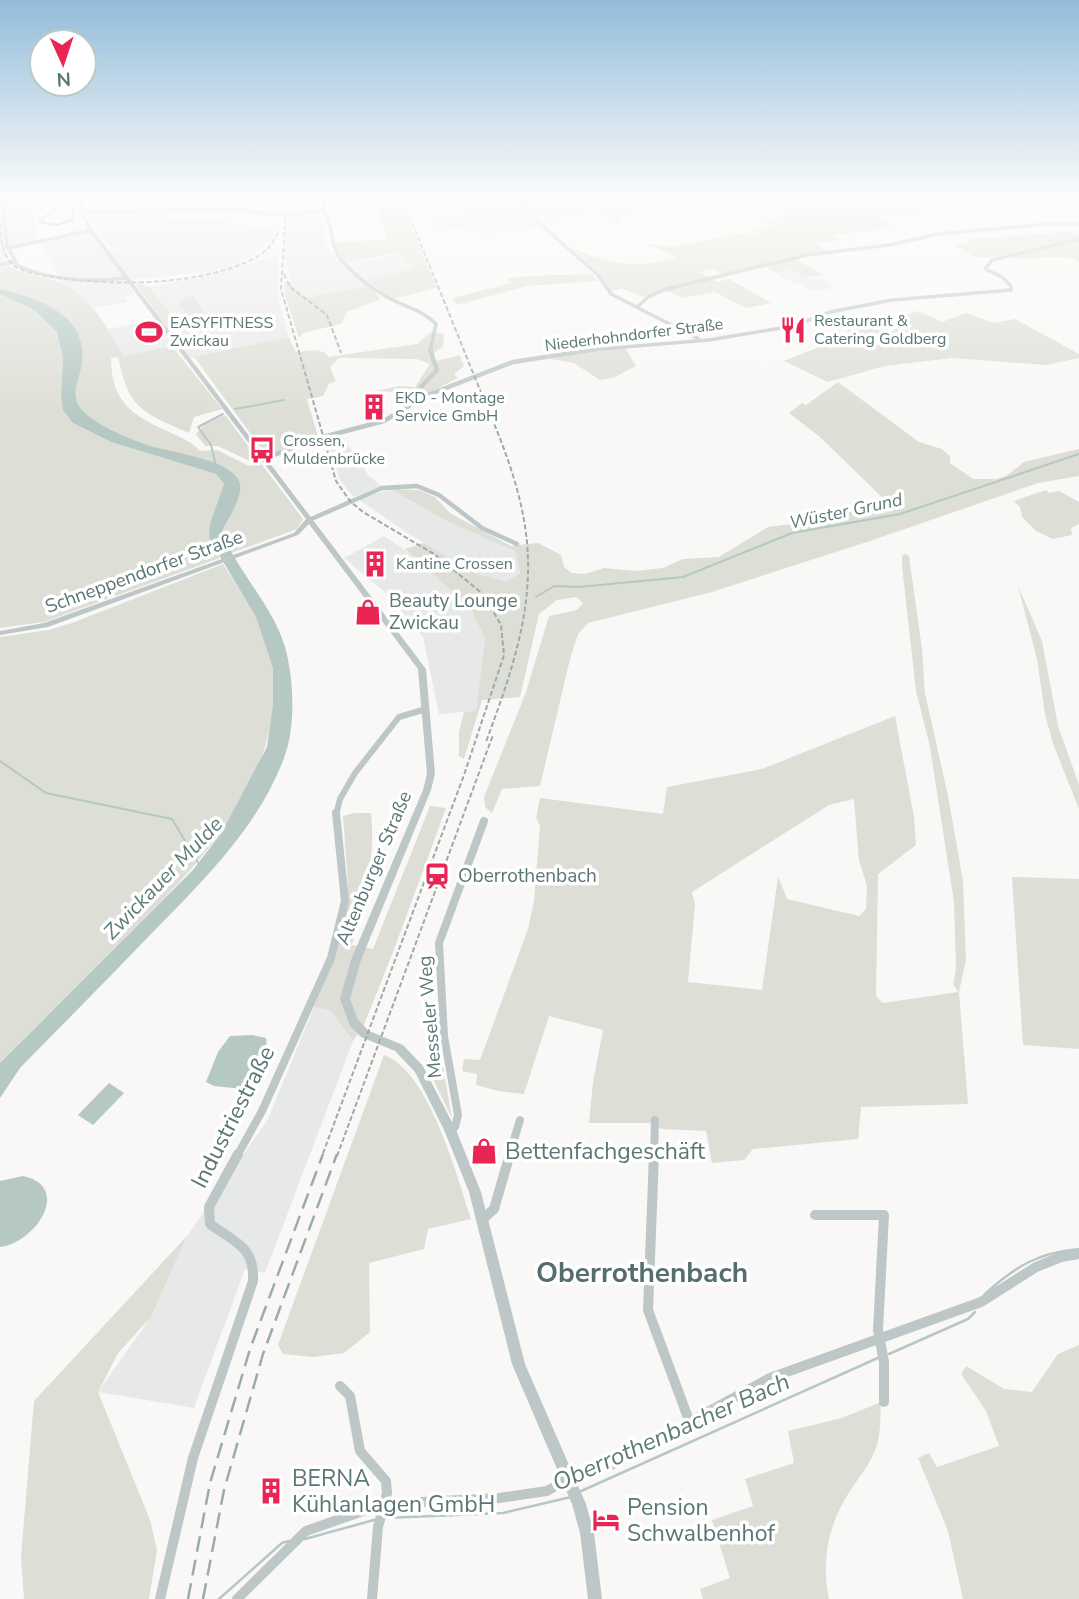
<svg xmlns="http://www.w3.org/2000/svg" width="1079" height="1599" font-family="'Nunito Sans',sans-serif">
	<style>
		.built { fill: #e7e9e8 }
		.green { fill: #ddded5; fill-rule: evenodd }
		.water { fill: #b5c8c4 }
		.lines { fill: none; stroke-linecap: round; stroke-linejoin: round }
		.stream-far1 { stroke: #b5c8c4; stroke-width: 2 }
		.stream { stroke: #b5c8c4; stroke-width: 2.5 }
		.minor-far4 { stroke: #bdc7c7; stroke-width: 3.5 }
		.minor-far3 { stroke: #bdc7c7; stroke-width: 4.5 }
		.minor-far2 { stroke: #bdc7c7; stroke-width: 6 }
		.minor-far1 { stroke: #bdc7c7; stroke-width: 8 }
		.minor { stroke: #bdc7c7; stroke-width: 10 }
		.tertiary { fill: #bdc7c7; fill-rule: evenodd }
		.tram { stroke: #9babab; stroke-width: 2 }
		.rail-far1 { stroke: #9babab; stroke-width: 2; stroke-dasharray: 5 2.5; stroke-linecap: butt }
		.rail { stroke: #9babab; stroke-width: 2.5; stroke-dasharray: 16 8; stroke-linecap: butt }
		.labels { text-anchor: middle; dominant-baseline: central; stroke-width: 7; stroke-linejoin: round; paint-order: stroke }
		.far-poi-label { font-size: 16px; fill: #5a7776; stroke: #fff; text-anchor: start }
		.far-street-label { font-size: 16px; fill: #5a7776; stroke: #fff }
		.far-water-label { font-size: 18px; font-style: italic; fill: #5e7c76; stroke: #fff }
		.street-label { font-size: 19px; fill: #5a7776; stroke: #fff }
		.poi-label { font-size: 19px; fill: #5a7776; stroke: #fff; text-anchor: start }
		.water-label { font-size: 21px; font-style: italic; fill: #5e7c76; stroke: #fff }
		.near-street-label { font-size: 23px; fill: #5a7776; stroke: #fff }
		.near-poi-label { font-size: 23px; fill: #5a7776; stroke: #fff; text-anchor: start }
		.near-water-label { font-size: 24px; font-style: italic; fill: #5e7c76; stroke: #fff }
		.near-quarter-label { font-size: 28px; font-weight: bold; fill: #556d6d; stroke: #fff }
	</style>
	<rect width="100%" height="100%" fill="#f9f8f7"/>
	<g class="built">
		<polygon points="0,195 33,195 38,244 6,250 10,261 0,265"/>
		<polygon points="86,195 210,195 212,209 89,211"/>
		<polygon points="522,207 541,228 481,234 471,226 435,230 429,212"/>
		<polygon points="594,207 599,212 543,222 533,214"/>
		<polygon points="94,213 165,213 166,220 233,219 234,232 269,227 276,230 273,240 239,264 210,272 134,279 128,283 134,294 124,297 128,302 95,308 61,283 40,243 90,232 104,252 208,236 111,249 88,216"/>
		<polygon points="321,213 323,239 332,254 369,286 306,297 295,289 284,260 288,215"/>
		<polygon points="279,254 278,299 289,337 190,358 181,345 124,356 108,329 160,319 171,332 175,332 144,288 212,275"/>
		<polygon points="398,254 417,269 366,280 348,264"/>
		<polygon points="792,269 805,278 822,279 835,288 810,291 804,285 791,282 775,273"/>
		<polygon points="341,434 368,475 381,486 353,497 340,480 327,438"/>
		<polygon points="391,489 444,520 516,551 520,573 506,583 475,573 407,533 358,499"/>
		<polygon points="384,536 425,564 470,607 485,639 476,711 439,714 423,637 387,594 344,558"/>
		<polygon points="314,1007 330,1010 353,1041 265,1273 245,1269 194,1408 98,1392 151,1317 187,1236 268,1119"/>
	</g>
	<g class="green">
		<polygon points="379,195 397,195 437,288 392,299 366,280 416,268 397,253 346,263 332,243 388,239 376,205 372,205"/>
		<polygon points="521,195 587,195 594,207 533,214"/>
		<path d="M645,195H834C845,200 858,207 870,208C905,211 984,185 1010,199L958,204L926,210L919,214L879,217L894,227L834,235L839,240L817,244L828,251L791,257L825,275L805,278L792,269L775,273L764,265L725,275L711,269L700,272L717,282L729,279L771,303L746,308L715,292L682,298L667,291L643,297L623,289L610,291L599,273L570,246C598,264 647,270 677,257L647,244L673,247L743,233L769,235L750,232L775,227L728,201L709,204L710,213H706L677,196L656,201L623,217L620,222L611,224L599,212L630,203ZM766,202L795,216L763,218L748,208Z"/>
		<polygon points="1075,231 1079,234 1079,238 998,256 976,258 955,245 968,243 966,240"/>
		<path d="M1079,240V262C1055,249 1032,265 1009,256Z"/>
		<path d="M9,266C25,276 44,275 61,283C92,297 107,328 124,356L172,346L222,409L194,417L189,433C142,412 129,410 118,357L111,358C111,399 130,415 167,431C179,437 190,440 200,451L217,450L249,466L260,462L303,519L297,529L231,553L222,530L233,508L230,470C194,454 96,440 77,405C67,386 74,351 75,329C55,305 30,296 0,289V268Z"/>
		<path d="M592,274L597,281L527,286L457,305L452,298L511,283L507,279C515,275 577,275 592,274Z"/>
		<polygon points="284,282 291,282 295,289 306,297 369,286 381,299 347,312 341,324 303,333 299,338 285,296"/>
		<polygon points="142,284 153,289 151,290 171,315 175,315 183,329 170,331 136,285"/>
		<polygon points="0,294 36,312 57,332 63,358 61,393 73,423 111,442 216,474 224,485 209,538 220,558 44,622 0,628"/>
		<path d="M193,295C199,305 205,314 212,323L193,327L182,313L185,312L179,305L181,299Z"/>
		<polygon points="918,311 942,322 966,313 994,323 1015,319 1079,354 1079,358 1046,365 952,358 885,366 828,382 784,361 824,345 812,338 827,334 845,336 848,330 857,326 890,332 905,324 895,319"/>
		<polygon points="431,332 444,334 443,347 432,354 436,361 460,355 464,366 454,374 458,378 410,402 396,400 398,392 376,391 399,386 415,387 430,364 417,359 339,358 330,367 336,381 329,384 323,396 307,399 318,437 267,456 194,357 289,337 296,352 316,350 326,353 328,357 417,344"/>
		<polygon points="625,348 636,366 613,378 600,380 574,363 550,359 571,353"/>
		<polygon points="838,382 919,442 942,449 950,456 950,463 973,479 996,479 1006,476 1024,462 1079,449 1079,476 1038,483 870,541 712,592 588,623 578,634 570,659 540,786 502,789 492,813 485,807 484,797 525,695 549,616 577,610 583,603 576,597 557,600 539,614 520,697 482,700 464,759 459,756 459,732 464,712 476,711 485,639 470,607 405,549 424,543 475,573 506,582 520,573 515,551 444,520 391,489 419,490 435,497 450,513 511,546 538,543 561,555 564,567 572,573 585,574 604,568 635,571 663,568 683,559 719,557 768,527 807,522 886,501 820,437 789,413 802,403 806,405"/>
		<polygon points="225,415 258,459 250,461 218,446 205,446 196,434 205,424"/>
		<polygon points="1046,490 1049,493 1059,491 1079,502 1079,524 1071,528 1072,535 1053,539 1036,531 1022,517 1020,507 1014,501"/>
		<path d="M905,554L909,556L922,649L925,693L948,796L963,881L966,960L959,992L968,1104L861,1107L858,1139L753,1149L744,1160L712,1163L706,1131L662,1129L650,1123H589L593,1082L603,1030L549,1016L524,1094L498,1091L476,1085L477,1074L462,1071L464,1059L480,1060L528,929L534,901L540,826L536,818L540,798L663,814L667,787L762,769L895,716L914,817L916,845L878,874L876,996L883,1003L958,992L953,984L956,970L954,902L930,747L916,691L902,566V556ZM854,799L859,860L867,886L866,909L859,916L787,899L778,877L762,990L688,982L695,904L692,892L829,805Z"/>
		<path d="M223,564C243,596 270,631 273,669C284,786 191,871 117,946C78,985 39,1024 0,1063V637L48,630L72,623Z"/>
		<polygon points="1018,586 1042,641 1058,726 1079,785 1079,809 1053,744 1045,714 1037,659"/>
		<path d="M430,806L446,808L395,947L364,1025L353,1041L330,1010L314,1007L345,915L348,885L343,816L354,813H371C376,859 364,901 352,945L373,949Z"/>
		<polygon points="1012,877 1079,879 1079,1049 1023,1045"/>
		<path d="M384,1055C429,1071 457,1176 471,1219L428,1229L424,1249L369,1263L370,1332L344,1353L313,1357L283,1354L278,1345Z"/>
		<polygon points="424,1061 443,1067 452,1118"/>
		<polygon points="187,1236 151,1317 118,1353 98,1392 150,1520 157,1550 149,1599 24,1599 21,1557 34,1401"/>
		<polygon points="1079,1345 1079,1599 963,1599 948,1531 918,1458 929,1453 937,1467 999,1446 986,1411 961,1374 966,1366 1004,1389 1032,1392 1058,1354"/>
		<path d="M881,1402C880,1416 881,1432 877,1445C871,1463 860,1476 850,1491C828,1524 821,1561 829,1599H703L700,1589L730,1578L712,1520L753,1506L745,1479L794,1463L788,1431L842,1418Z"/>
	</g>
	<g class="water">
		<path d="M0,289C31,297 77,309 82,348C86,382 57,397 97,422C114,433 133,440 151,446C172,453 230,459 239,481C245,495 228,518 222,531C237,572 272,604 285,647C294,679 296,727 284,758C258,828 201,883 150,935C107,980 63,1024 20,1068L0,1098V1063L193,870L222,832L267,747L273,705V668L256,617L209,538L210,524L224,484L216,474L111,442L73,423L63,410L61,394L63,358L57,332L35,311L0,294Z"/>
		<path d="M252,1035L266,1038C269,1056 254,1076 243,1089L214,1086L206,1082L218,1052L230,1036Z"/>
		<polygon points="109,1083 124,1093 93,1125 78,1115"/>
		<path d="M23,1176C73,1187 35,1243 0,1247V1181Z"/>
	</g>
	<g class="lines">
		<g class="stream-far1">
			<polyline points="235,409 284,400"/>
			<polyline points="216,466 211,445 198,427 223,414"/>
			<polyline points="536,597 554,586 579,587 683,577 792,533 900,514 1079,454"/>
			<polyline points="0,761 46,793 172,819 199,864"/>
		</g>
		<g class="stream">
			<path d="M985,1294C1016,1266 1037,1253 1079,1249"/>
			<polyline points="889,1354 968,1319 975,1312"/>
			<polyline points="579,1492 880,1357"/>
			<polyline points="386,1518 503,1513 571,1497"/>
			<polyline points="305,1539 374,1520"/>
			<polyline points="219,1599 282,1543 289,1541"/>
		</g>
		<g class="minor-far4">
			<polyline points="151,195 152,211"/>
			<polyline points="518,195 528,213 597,274 611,294 699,339"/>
			<polygon points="12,196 2,201 2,197"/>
			<path d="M2,201L7,246L18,266C53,281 89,282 127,278"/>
			<path d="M323,211C335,225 329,247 342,261C355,275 372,289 389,298C405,307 423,310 436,324L430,351"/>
			<polyline points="82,212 240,210 273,215 323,211 325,195"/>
			<polyline points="9,248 91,230"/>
			<polyline points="0,265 13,262"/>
			<polyline points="637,307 648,297 666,289 808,255 889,245 938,234 1047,224 1079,224"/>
			<polyline points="576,351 709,340 793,326 830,312 892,300 1011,290 1011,286 1002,277 985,269 992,260 1079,239"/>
		</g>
		<g class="minor-far3">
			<polyline points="406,403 437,370 430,349"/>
			<polyline points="263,459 323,437 384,421 425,396 513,362 597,349"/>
			<polyline points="309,520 382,488 417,486 439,495 482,528 517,544"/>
		</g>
		<polyline class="minor-far2" points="336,815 340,799 355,773 399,717 426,709"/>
		<g class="minor-far1">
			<polyline points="450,1130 455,1127 458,1115 444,1036 439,943 484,821"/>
			<polyline points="237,1156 262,1111 331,958 345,901 336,813"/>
			<polyline points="509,1156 520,1120"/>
			<polyline points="654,1156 655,1120"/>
		</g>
		<g class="minor">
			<polyline points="654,1154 648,1310 690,1423"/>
			<polyline points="815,1215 884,1215 878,1330 884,1362 884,1402"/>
			<polyline points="483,1219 494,1209 510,1154"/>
			<polyline points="340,1386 350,1396 360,1451 386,1481 387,1493 378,1527 372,1599"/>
			<path d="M160,1599L193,1458L253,1281C255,1246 234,1242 210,1224L209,1207L238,1154"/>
			<polyline points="237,1599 306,1531 383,1504 499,1498 547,1491 570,1478 611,1465 770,1378 981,1302 1036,1267 1061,1257 1079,1254"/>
		</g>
		<polygon class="tertiary" points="80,195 84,195 84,212 93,230 426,669 435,774 431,790 361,960 350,999 358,1020 369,1031 403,1045 423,1066 456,1130 481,1192 525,1364 586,1504 594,1533 602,1599 588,1599 580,1533 572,1504 512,1364 469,1192 445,1132 415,1072 395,1051 361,1037 350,1026 340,999 351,960 423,790 427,774 418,669 309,524 298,535 48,627 0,635 0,631 44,623 294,533 306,519 89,231 80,212"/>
		<polyline class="tram" points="71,195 39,222 56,225 72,220 75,195"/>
		<g class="rail-far1">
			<polyline points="287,195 281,289 336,481 350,501 363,512 434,554 483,594 501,625 504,655 464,775 322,1156"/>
			<path d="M401,195C424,253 448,310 471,368C498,434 530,499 528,572C527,631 506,687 486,742"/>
			<path d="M0,224C1,239 1,252 12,264C18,271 37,274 46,276C110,286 187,287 247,262C264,255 273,245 280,229"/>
			<polyline points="284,274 290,287 327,315 341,353"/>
			<polyline points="337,1156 493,735"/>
		</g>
		<g class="rail">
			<polyline points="188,1599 210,1483 250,1349 323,1154"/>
			<polyline points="203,1599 224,1490 263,1354 337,1154"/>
		</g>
	</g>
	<linearGradient id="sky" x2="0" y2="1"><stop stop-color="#93bcda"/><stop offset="0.47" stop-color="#fcfcfb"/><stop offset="1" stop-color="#fcfcfb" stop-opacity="0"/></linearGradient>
	<rect width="1079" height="419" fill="url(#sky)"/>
	<defs>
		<g id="restaurant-bare" transform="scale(2.1)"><path d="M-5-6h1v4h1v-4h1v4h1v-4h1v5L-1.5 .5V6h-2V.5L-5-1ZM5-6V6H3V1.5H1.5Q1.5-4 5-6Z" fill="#ea2554" stroke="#fff" stroke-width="2.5" paint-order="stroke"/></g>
		<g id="stadium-bare" transform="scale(2.1)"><path d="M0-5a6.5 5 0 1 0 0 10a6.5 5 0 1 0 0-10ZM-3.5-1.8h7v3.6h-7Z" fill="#ea2554" stroke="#fff" stroke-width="2.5" paint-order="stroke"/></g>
		<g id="building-bare" transform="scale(2.1)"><path d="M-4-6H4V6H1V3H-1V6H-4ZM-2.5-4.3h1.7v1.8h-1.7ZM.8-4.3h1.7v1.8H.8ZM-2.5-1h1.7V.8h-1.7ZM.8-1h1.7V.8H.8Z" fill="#ea2554" stroke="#fff" stroke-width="2.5" paint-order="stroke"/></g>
		<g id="bus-bare" transform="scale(2.1)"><path d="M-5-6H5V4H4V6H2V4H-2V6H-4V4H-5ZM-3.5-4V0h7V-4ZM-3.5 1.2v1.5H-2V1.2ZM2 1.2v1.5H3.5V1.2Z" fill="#ea2554" stroke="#fff" stroke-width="2.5" paint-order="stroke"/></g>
		<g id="shop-bare" transform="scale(2.1)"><path d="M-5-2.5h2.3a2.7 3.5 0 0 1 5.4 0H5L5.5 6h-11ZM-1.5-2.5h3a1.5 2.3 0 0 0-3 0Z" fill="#ea2554" stroke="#fff" stroke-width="2.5" paint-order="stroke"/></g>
		<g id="station-bare" transform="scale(2.1)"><path d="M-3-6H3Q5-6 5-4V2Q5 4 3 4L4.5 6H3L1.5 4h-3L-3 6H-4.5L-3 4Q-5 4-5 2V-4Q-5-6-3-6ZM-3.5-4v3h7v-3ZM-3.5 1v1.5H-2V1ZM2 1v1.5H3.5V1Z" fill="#ea2554" stroke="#fff" stroke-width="2.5" paint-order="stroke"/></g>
		<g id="hotel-bare" transform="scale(2.1)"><path d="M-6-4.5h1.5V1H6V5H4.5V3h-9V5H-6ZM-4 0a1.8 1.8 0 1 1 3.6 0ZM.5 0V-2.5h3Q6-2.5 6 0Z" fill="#ea2554" stroke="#fff" stroke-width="2.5" paint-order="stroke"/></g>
	</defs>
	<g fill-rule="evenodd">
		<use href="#restaurant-bare" x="793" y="330"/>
		<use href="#stadium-bare" x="149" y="332"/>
		<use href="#building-bare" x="374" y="407"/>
		<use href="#bus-bare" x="262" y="450"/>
		<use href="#building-bare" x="375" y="564"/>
		<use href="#shop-bare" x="368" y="612"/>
		<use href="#station-bare" x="437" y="876"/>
		<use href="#shop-bare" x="484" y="1151"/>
		<use href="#building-bare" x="271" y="1491"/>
		<use href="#hotel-bare" x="606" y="1520"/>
	</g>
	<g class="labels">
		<g class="far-poi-label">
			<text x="814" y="321">Restaurant &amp;<tspan x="814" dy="18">Catering Goldberg</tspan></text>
			<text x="170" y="323">EASYFITNESS<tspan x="170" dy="18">Zwickau</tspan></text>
			<text x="395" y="398">EKD - Montage<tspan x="395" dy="18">Service GmbH</tspan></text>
			<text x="283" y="441">Crossen,<tspan x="283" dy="18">Muldenbrücke</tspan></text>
			<text x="396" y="564">Kantine Crossen</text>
		</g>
		<g class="far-street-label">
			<text transform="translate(634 335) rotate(-7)">Niederhohndorfer Straße</text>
		</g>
		<g class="far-water-label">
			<text transform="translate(846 511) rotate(-12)">Wüster Grund</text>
		</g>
		<g class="street-label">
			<text transform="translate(144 572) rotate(-20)">Schneppendorfer Straße</text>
			<text transform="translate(374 868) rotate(-67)">Altenburger Straße</text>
			<text transform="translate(430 1017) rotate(-95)">Messeler Weg</text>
		</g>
		<g class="poi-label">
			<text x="389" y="601">Beauty Lounge<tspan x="389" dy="22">Zwickau</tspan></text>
			<text x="458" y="876">Oberrothenbach</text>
		</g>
		<g class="water-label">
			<text transform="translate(163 878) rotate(-46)">Zwickauer Mulde</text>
		</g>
		<g class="near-street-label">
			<text transform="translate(233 1117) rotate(-63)">Industriestraße</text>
		</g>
		<g class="near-poi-label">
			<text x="505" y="1151">Bettenfachgeschäft</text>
			<text x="292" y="1478">BERNA<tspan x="292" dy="26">Kühlanlagen GmbH</tspan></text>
			<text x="627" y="1507">Pension<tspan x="627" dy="26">Schwalbenhof</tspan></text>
		</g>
		<g class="near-water-label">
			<text transform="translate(671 1432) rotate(-24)">Oberrothenbacher Bach</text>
		</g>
		<g class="near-quarter-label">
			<text x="642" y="1273">Oberrothenbach</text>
		</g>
	</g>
	<g transform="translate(63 63) rotate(177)"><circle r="33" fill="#ffffff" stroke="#bdc9c8" stroke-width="2"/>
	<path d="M0-5L12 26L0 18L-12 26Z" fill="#ea2554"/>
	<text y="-10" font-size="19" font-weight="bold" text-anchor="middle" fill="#5a7776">N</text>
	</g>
</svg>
